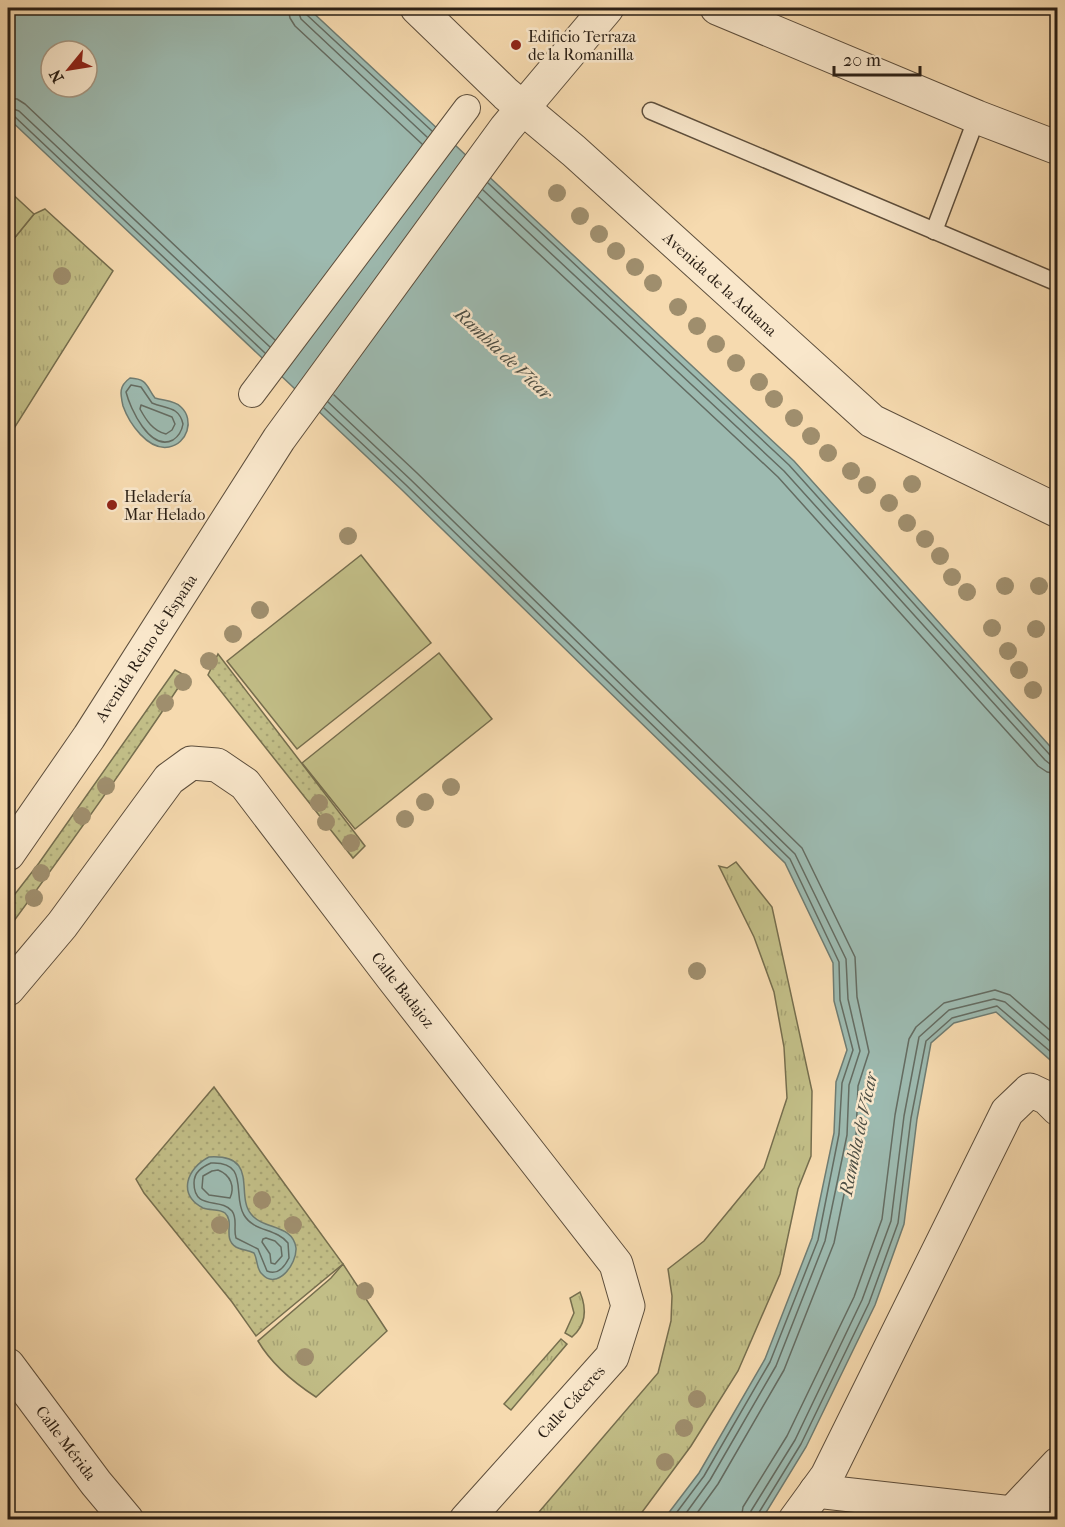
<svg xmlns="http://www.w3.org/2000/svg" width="1065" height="1527" font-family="'IM FELL French Canon',serif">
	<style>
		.grass { fill: url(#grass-tufts); stroke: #766e4e; stroke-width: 1.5 }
		.garden { fill: url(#garden-dots); stroke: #766e4e; stroke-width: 1.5 }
		.pitch { fill: #c2be87; stroke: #766e4e; stroke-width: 1.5 }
		.water { fill: #9dbab0; stroke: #6f7c72; stroke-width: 1.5; fill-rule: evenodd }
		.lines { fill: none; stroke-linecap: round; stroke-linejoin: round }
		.shore { stroke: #646c62; stroke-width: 1.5 }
		.service-casing { stroke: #5d4e3c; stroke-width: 19 }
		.pedestrian-casing { stroke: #5d4e3c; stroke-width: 28 }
		.minor-casing { stroke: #5d4e3c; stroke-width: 35 }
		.tertiary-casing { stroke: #5d4e3c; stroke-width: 35 }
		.service { stroke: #f9e7cb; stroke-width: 16 }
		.pedestrian { stroke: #f9e7cb; stroke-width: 26 }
		.minor { stroke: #f9e7cb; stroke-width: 33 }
		.tertiary { stroke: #f9e7cb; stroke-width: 33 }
		.tree { fill: #9f8e6d }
		.poi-dot { fill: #8f2418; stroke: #f9e7cb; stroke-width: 2 }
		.labels { text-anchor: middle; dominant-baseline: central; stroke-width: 5; stroke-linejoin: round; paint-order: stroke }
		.poi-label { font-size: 16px; fill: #2a1f15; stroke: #f9e7cb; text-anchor: start }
		.street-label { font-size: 16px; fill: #2a1f15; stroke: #f9e7cb }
		.water-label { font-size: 18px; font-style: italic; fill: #4c4e44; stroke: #f9e7cb }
	</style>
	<defs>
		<pattern id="grass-tufts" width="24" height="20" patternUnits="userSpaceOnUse" patternTransform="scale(1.5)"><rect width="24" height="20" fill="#c2be87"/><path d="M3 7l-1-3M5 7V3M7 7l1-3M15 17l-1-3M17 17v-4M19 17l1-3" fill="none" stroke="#a7a374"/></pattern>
		<pattern id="garden-dots" width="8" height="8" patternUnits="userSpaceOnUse" patternTransform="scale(1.5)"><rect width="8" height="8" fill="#c2be87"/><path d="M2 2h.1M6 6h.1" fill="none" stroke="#a7a374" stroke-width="1.8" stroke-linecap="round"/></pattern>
	</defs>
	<rect width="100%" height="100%" fill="#f6daaf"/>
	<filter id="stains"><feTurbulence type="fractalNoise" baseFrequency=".00333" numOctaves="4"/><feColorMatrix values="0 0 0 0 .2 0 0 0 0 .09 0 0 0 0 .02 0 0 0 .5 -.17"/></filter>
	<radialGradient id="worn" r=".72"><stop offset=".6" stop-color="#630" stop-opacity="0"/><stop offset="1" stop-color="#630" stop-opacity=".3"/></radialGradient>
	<g class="grass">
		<polygon points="45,209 113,271 8,438 8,246 34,214"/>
		<polygon points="736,862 772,907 812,1091 811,1156 798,1189 780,1274 738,1371 691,1446 637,1519 533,1519 658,1373 671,1321 672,1296 668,1269 704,1241 764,1168 787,1098 784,1047 774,992 754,937 719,866 727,868"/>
		<path d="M343,1264L387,1331L316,1397C293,1382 272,1365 258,1341L331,1278Z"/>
		<path d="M580,1292C587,1309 586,1325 572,1337L565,1333L574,1313L570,1298Z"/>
		<polygon points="561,1339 567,1344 511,1410 504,1404"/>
	</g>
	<g class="garden">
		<polygon points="218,654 365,846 353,858 208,675"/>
		<path d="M175,670L186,676C129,762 69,846 8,929V903L39,863Z"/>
		<polygon points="214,1087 343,1264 256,1336 232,1302 144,1193 136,1179"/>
	</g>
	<g class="pitch">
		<polygon points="8,190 34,214 8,246"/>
		<polygon points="361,555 431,643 297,749 227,661"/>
		<polygon points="439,653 492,719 355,829 302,763"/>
	</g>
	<g class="water">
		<path d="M8,8H308L794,461L1057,754V1066L996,1012L954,1023L931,1043L917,1119L904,1224L875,1305L806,1447L762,1519H664L699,1473L765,1359L812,1238L834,1133L836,1082L847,1050L834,1001L833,963L785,863L401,489L8,118ZM51,51H87V87H51Z"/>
		<path d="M130,378C148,379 146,386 155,398C164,401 174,400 181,407C195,420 187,444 169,447C148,451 129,423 123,406C120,393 119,386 130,378Z"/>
		<path d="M209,1157C260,1154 235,1195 251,1214C263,1230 293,1224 296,1248C297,1264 277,1291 262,1274C256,1269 258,1260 254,1253C248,1250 241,1250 236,1247C222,1238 235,1222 225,1213C219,1208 210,1211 203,1208C177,1194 187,1168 209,1157Z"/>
	</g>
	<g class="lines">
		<g class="shore">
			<polyline points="288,8 290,18 295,26 422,144"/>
			<polyline points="297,8 301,19 427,137"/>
			<polyline points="305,8 307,15 432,131"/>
			<polyline points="8,98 17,99 25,104 275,340"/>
			<polyline points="8,107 19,111 270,347"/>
			<polyline points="8,114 14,116 265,353"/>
			<polyline points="488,183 789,465 1050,755 1058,758"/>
			<polyline points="483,190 784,471 1045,760 1050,764 1058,765"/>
			<polyline points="478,197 778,477 1038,766 1047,772 1058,774"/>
			<path d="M131,385L141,387L152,403C166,409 179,406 183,424C182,430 179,436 173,440C150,452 130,408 126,392Z"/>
			<polyline points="334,395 417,473 802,848 855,957 857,997 869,1052 858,1086 856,1136 834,1243 784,1370 718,1484 692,1520"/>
			<polyline points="328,402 411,480 795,854 846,959 848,999 860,1051 849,1085 847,1135 825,1241 776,1366 710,1480 681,1520"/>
			<path d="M141,405L172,417L175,424L172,430L166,434C153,431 146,420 140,409Z"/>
			<polyline points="324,408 406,485 790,859 839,962 840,1000 853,1050 842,1083 839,1134 818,1240 770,1362 704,1476 671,1520"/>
			<path d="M211,1163C250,1161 232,1196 244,1215C254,1232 276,1228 288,1243L289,1258C285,1266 278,1276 267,1271L258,1249L236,1238C233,1229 238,1219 232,1211C221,1197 194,1211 194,1183C194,1172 202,1167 211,1163Z"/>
			<path d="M218,1170C231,1175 235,1187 230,1198L209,1195L202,1188L203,1176L212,1171Z"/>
			<polygon points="266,1238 275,1241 281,1247 282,1256 275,1264 271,1263 270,1254 262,1242 263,1239"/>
			<polyline points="741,1520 743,1507 787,1436 854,1297 882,1219 895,1115 909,1039 916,1027 944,1003 995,990 1010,995 1058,1037"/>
			<polyline points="750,1520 751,1511 795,1440 862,1300 891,1221 904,1116 919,1037 949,1010 994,999 1005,1002 1058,1048"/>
			<polyline points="757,1520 758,1514 801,1444 869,1303 898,1223 911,1118 926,1041 952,1018 997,1006 1058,1058"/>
		</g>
		<g class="service-casing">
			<g id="service">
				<polyline points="651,111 1058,283"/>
				<polyline points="934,231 977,117"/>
			</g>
		</g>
		<g class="pedestrian-casing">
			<polyline id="pedestrian" points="252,394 467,108"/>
		</g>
		<g class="minor-casing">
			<g id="minor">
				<polyline points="417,8 506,94 574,151 872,421 1058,511"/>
				<polyline points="717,8 977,117 1058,148"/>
				<polyline points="8,989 62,925 169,779 191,763 217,765 245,784 392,977 616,1264 628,1306 612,1357 466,1520"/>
				<polyline points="8,1365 96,1483 127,1520"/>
				<polyline points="816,1491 1012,1513 1058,1514"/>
				<polyline points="1012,1513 1058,1464"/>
				<polyline points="795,1520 827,1476 1007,1112 1030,1090 1047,1098 1058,1109"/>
			</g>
		</g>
		<g class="tertiary-casing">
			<polyline id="tertiary" points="8,854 89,737 279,439 506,128 607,8"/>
		</g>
		<use href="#service" class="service"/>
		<use href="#pedestrian" class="pedestrian"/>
		<use href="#minor" class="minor"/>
		<use href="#tertiary" class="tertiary"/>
	</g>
	<g class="tree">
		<circle cx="557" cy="193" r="9"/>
		<circle cx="580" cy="216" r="9"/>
		<circle cx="599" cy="234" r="9"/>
		<circle cx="616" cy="251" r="9"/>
		<circle cx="635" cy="267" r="9"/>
		<circle cx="62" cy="276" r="9"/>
		<circle cx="653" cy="283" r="9"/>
		<circle cx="678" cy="307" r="9"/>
		<circle cx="697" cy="326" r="9"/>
		<circle cx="716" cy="344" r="9"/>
		<circle cx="736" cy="363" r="9"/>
		<circle cx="759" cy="382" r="9"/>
		<circle cx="774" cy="399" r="9"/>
		<circle cx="794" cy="418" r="9"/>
		<circle cx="811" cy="436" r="9"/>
		<circle cx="828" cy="453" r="9"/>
		<circle cx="851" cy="471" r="9"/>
		<circle cx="912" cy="484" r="9"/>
		<circle cx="867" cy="485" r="9"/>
		<circle cx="889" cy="503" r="9"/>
		<circle cx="907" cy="523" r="9"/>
		<circle cx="348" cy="536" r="9"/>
		<circle cx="925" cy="539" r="9"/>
		<circle cx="940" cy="556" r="9"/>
		<circle cx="952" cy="577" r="9"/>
		<circle cx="1005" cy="586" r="9"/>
		<circle cx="1039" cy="586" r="9"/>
		<circle cx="967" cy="592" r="9"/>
		<circle cx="260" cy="610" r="9"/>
		<circle cx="992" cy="628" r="9"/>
		<circle cx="1036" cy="629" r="9"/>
		<circle cx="233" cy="634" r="9"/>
		<circle cx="1008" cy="651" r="9"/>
		<circle cx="209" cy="661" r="9"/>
		<circle cx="1019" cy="670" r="9"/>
		<circle cx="183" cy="682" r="9"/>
		<circle cx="1033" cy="690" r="9"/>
		<circle cx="165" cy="703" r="9"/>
		<circle cx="106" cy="786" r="9"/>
		<circle cx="451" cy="787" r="9"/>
		<circle cx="425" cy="802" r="9"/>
		<circle cx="319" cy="803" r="9"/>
		<circle cx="82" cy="816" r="9"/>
		<circle cx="405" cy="819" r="9"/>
		<circle cx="326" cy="822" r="9"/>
		<circle cx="351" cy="843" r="9"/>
		<circle cx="41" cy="873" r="9"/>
		<circle cx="34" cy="898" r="9"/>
		<circle cx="697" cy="971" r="9"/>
		<circle cx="262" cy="1200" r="9"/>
		<circle cx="220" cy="1225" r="9"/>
		<circle cx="293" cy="1225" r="9"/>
		<circle cx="365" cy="1291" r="9"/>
		<circle cx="305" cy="1357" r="9"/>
		<circle cx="697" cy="1399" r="9"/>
		<circle cx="684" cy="1428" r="9"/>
		<circle cx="665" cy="1462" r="9"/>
	</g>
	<g class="poi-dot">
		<circle cx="516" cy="45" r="6"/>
		<circle cx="112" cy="505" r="6"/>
	</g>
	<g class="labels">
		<g class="poi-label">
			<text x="528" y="36">Edificio Terraza<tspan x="528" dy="18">de la Romanilla</tspan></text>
			<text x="124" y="496">Heladería<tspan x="124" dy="18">Mar Helado</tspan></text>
		</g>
		<g class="street-label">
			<text transform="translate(720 284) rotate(42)">Avenida de la Aduana</text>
			<text transform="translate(146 648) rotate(-57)">Avenida Reino de España</text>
			<text transform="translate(403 990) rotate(52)">Calle Badajoz</text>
			<text transform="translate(571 1402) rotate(-48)">Calle Cáceres</text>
			<text transform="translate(66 1443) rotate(53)">Calle Mérida</text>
		</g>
		<g class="water-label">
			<text transform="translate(503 354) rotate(43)">Rambla de Vícar</text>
			<text transform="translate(859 1134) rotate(-78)">Rambla de Vícar</text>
		</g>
	</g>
	<rect width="1065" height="1527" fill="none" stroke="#f6daaf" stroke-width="30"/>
	<rect x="9" y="9" width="1047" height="1509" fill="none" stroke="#2a1f15" stroke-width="3"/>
	<rect x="15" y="15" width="1035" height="1497" fill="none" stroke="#2a1f15" stroke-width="1.5"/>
	<g transform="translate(69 69) rotate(240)"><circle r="28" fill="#f9e7cb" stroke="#a69782" stroke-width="1.5"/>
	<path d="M0-4.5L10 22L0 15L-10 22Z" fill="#8f2418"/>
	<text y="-9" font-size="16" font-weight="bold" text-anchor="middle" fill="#2a1f15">N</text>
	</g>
	<path d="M834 66v9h86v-9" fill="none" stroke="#2a1f15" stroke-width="3"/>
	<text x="843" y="66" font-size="18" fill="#2a1f15" stroke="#f9e7cb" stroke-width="4.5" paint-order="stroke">20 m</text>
	<rect width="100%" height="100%" filter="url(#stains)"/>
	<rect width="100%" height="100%" fill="url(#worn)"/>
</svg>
